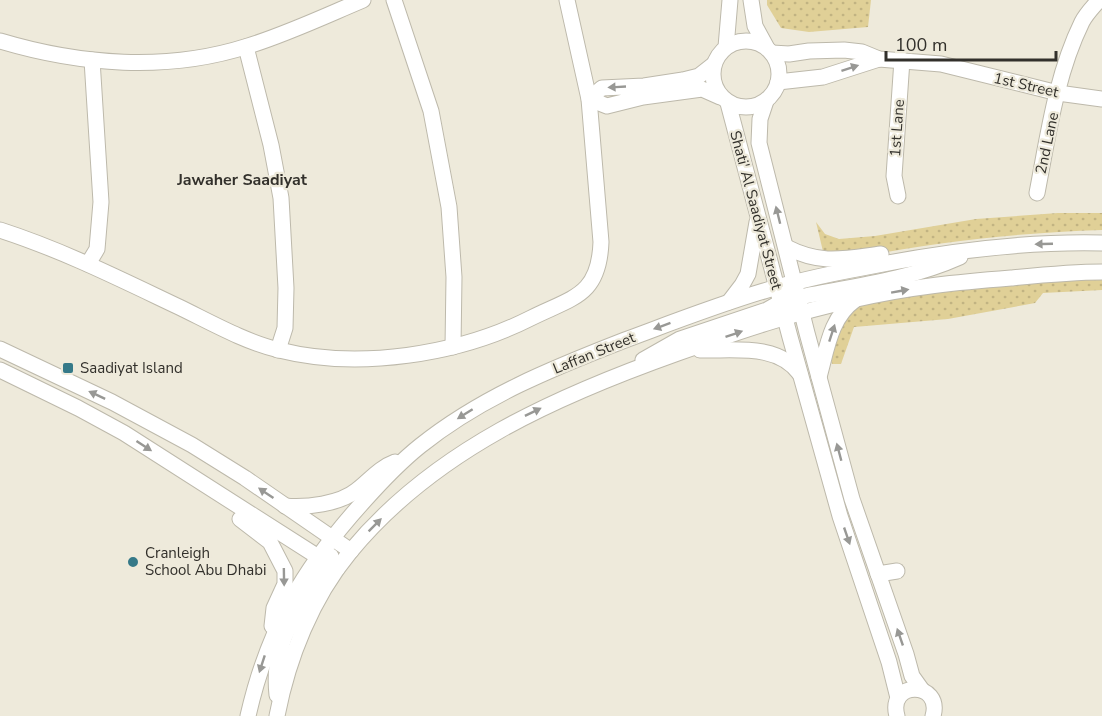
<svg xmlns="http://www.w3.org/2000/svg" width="1102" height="716" font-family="'Nunito Sans',sans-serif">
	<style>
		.grass { fill: url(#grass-dots) }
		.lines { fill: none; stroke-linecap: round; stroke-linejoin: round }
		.minor-casing { stroke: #bdb9ab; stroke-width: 17 }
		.minor { stroke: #fff; stroke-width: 15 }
		.oneway { fill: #989895 }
		.poi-dot { fill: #357988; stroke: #eeeadb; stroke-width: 2 }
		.labels { text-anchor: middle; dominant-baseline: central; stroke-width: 4.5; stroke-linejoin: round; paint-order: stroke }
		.street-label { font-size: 15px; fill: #32302b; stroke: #eeeadb }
		.poi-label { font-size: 15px; fill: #32302b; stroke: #eeeadb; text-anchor: start }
		.neighbourhood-label { font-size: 16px; font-weight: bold; fill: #32302b; stroke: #eeeadb }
	</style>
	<defs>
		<pattern id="grass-dots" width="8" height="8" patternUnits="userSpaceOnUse" patternTransform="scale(1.5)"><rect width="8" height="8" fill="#e0d097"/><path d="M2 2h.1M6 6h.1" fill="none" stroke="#c1b382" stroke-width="1.8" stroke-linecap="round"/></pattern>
	</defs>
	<rect width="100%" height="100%" fill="#eeeadb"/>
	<g class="grass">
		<polygon points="767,0 871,0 868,27 809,32 781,28 767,5"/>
		<path d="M1058,213H1102V230C1009,233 917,244 826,264L816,222L825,234L839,239L875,236L976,219Z"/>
		<polygon points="1102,277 1102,290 1043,293 1035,303 948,319 854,327 841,364 832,364 826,339 837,311 918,294 966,287"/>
	</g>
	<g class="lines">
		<g class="minor-casing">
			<g id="minor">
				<polyline points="394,0 431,111 449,207 454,277 453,347"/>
				<polyline points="751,0 755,26 767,48"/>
				<circle cx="746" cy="74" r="33"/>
				<path d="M0,41C80,65 167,72 248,46C287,34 325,16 363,0"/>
				<polyline points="246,47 271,145 281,198 286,288 285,328 278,350"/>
				<polyline points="726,47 730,0"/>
				<polyline points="772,53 789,54 809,51 844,50 862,52 879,59 941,64 1058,93 1102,99"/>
				<polyline points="713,65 699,76 683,80 644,86 602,88 589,99 607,106 643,97 702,89 720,97"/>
				<polyline points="778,82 823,77 879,59"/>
				<polyline points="766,101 760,119 759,143 807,333 852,499 906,654 912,676 922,690"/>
				<polyline points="728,103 790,337 840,516 889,662 898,698"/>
				<path d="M1037,193C1048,136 1056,75 1082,22C1086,14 1093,7 1099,0"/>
				<polyline points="898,196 894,176 902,60"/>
				<path d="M0,230C62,250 120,279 179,307C210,322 245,342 279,350C358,370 458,355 531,318C573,297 599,296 601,242L589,99L567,0"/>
				<path d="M786,247C821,265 843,259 881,254"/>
				<polyline points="88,264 97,249 101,202 92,60"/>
				<polyline points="729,302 742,285 748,274 757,222"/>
				<path d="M790,304L805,296C857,286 911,279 960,257"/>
				<polyline points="0,349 112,402 192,445 245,478 351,551"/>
				<path d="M700,350C734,351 778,343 800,374"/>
				<polyline points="643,360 680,339 767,310 788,298"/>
				<polyline points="0,370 78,408 124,433 337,569"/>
				<path d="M819,377C827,349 830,318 855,300"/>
				<path d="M285,506C306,508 340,504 357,490C370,480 379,468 395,462"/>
				<polyline points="240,519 270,542 285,571 285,584 274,608 272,626"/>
				<polyline points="878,574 897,571"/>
				<path d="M277,695C270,631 307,608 331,556"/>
				<path d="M248,716C268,628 304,567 364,501C381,482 400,462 420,446C481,397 553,368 625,340C671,323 717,305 764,291C796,281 829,274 862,268C941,252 1021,241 1102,243"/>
				<path d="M277,716C288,658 312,598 350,552C434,450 557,396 678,353C737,332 796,312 857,299C908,287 960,282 1011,278C1042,275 1072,272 1102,272"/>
				<path d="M897,716C887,680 943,681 933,716"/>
			</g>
		</g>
		<use href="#minor" class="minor"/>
	</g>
	<defs><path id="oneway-solid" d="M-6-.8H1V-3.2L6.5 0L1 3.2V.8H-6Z" transform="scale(1.5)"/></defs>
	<g class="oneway">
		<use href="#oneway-solid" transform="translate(850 68) rotate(-18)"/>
		<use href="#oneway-solid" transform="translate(617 87) rotate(177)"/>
		<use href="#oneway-solid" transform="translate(778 215) rotate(-104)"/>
		<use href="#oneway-solid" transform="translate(1044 244) rotate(178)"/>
		<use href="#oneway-solid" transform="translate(900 291) rotate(-10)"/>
		<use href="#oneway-solid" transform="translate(662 326) rotate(160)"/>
		<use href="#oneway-solid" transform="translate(832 333) rotate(-72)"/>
		<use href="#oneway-solid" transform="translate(734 334) rotate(-19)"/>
		<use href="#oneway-solid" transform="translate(97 395) rotate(-155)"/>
		<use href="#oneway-solid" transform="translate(533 412) rotate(-26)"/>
		<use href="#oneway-solid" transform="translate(465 414) rotate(148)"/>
		<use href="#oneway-solid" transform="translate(144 446) rotate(33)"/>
		<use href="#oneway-solid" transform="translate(839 452) rotate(-105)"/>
		<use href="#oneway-solid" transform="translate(266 493) rotate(-146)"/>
		<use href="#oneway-solid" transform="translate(375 525) rotate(-45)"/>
		<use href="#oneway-solid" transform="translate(847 536) rotate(71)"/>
		<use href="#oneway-solid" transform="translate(284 577) rotate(89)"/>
		<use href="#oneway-solid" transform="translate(900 637) rotate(-109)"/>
		<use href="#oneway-solid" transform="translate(262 664) rotate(108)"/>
	</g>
	<g class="poi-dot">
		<rect x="62" y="362" width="12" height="12" rx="3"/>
		<circle cx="133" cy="562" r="6"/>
	</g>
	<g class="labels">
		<g class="street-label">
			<text transform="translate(1026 85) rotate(13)">1st Street</text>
			<text transform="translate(897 128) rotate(-86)">1st Lane</text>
			<text transform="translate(1047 143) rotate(-78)">2nd Lane</text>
			<text transform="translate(756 210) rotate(75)">Shati' Al Saadiyat Street</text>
			<text transform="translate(594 353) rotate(-22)">Laffan Street</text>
		</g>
		<g class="poi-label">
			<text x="80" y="368">Saadiyat Island</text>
			<text x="145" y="553">Cranleigh<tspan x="145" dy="17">School Abu Dhabi</tspan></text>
		</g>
		<g class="neighbourhood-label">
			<text x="242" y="180">Jawaher Saadiyat</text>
		</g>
	</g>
	<path d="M886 51v9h170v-9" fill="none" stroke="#32302b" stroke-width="3"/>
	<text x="895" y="51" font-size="18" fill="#32302b" stroke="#eeeadb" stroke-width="4.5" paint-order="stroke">100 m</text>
</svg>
